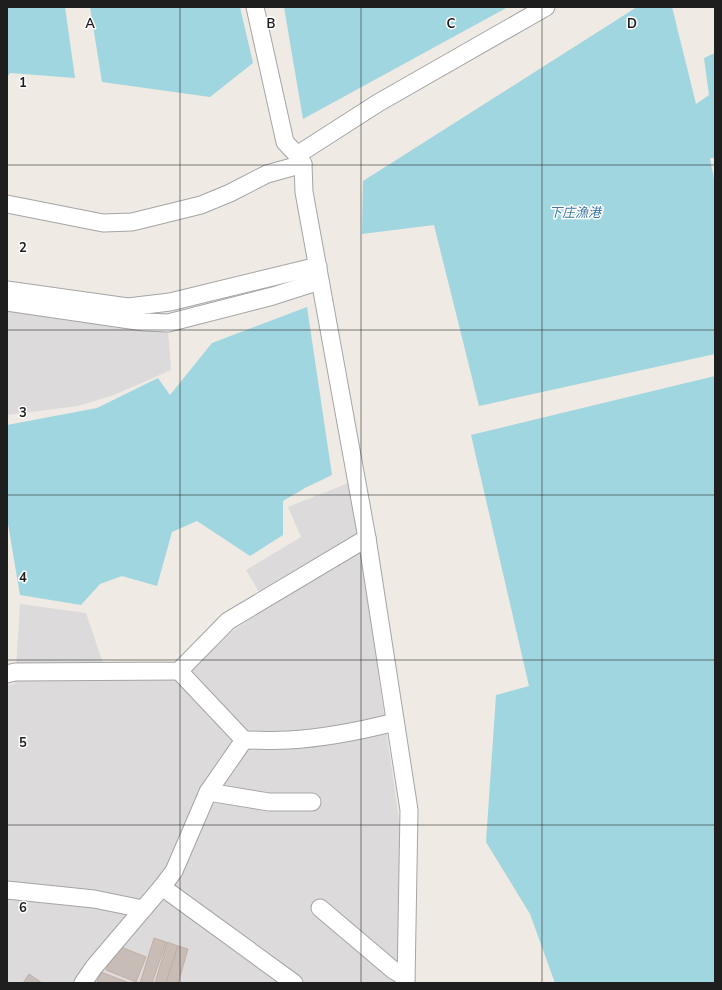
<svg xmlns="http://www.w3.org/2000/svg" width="722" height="990" font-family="'Nunito Sans','Noto Sans TC',sans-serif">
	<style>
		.residential { fill: #dcdadb }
		.water { fill: #a0d6e0 }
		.building { fill: #c7bcb6; stroke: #c2afa4 }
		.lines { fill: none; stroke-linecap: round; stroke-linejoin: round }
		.minor-casing { stroke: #a5a5a5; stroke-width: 19 }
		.minor { stroke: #fff; stroke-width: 17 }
		.grid { fill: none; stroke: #1e1e1e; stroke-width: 1; stroke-opacity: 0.55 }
		.labels { text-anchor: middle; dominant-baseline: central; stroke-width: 3; stroke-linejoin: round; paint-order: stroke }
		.water-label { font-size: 13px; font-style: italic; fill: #3e78a4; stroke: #fff }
		.grid-label { font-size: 13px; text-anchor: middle; font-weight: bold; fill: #1e1e1e; stroke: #fff; stroke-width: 3; stroke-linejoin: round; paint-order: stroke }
	</style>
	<rect width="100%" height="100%" fill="#efeae3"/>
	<g class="residential">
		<polygon points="7,307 168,331 171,370 114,395 78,406 7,415"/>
		<polygon points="351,482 401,834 398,983 7,983 7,685 15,684 20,604 86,613 106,672 175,676 194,669 231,632 268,607 246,570 301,537 288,507"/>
	</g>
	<g class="water">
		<polygon points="7,7 65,7 75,78 10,73 7,77"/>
		<polygon points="90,7 240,7 253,63 210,97 102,82"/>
		<polygon points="284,7 508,7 303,119"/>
		<polygon points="637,7 672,7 696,104 709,95 704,58 715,53 715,158 710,158 715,184 715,354 479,406 434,225 362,234 363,181"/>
		<polygon points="307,307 332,475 305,488 283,501 283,535 250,556 197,521 172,532 157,586 122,576 100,584 81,605 20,595 7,518 7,425 97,408 158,378 170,395 212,343"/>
		<polygon points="715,376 715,983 555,983 530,914 486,842 496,695 529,686 471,435"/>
	</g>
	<g class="building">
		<polygon points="154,938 166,942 152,983 140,983"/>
		<polygon points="167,942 178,946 166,983 155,983"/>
		<polygon points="116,945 146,957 136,982 106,970"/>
		<polygon points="178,946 188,949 178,983 166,983"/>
		<polygon points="101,972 129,983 101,983 97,981"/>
		<polygon points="29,974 42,983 23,983"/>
	</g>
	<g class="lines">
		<g class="minor-casing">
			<g id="minor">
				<polyline points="255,7 285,142 297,155 303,164 304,192 367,538 409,810 406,983"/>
				<polyline points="297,155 378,103 546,7"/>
				<polyline points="7,204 103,223 132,222 201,205 230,193 267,174 303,164"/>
				<polyline points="7,290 128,307 170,302 318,266"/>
				<polyline points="7,302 144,322 168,323 273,296 320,281"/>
				<polyline points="7,674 15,672 179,671 228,621 367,538"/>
				<path d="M244,740C259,740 273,741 288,740C324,738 360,731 395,722"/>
				<polyline points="208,792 269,802 312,802"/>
				<polyline points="162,887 294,983"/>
				<polyline points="7,890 94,899 143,909"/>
				<polyline points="320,908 392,969 406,978"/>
				<polyline points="83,983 94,967 162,887 174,871 208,792 244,740 179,671"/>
			</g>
		</g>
		<use href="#minor" class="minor"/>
	</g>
	<path class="grid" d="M180,7V983M361,7V983M542,7V983M7,165H715M7,330H715M7,495H715M7,660H715M7,825H715"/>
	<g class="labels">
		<g class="water-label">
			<text x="575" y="213">下庄漁港</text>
		</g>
	</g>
	<g class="grid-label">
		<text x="90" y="28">A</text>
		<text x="271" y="28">B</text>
		<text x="451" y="28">C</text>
		<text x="632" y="28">D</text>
		<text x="23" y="87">1</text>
		<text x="23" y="252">2</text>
		<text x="23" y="417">3</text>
		<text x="23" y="582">4</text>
		<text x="23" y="747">5</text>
		<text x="23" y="912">6</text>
	</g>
	<rect width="722" height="990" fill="none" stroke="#1e1e1e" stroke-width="16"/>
</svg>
